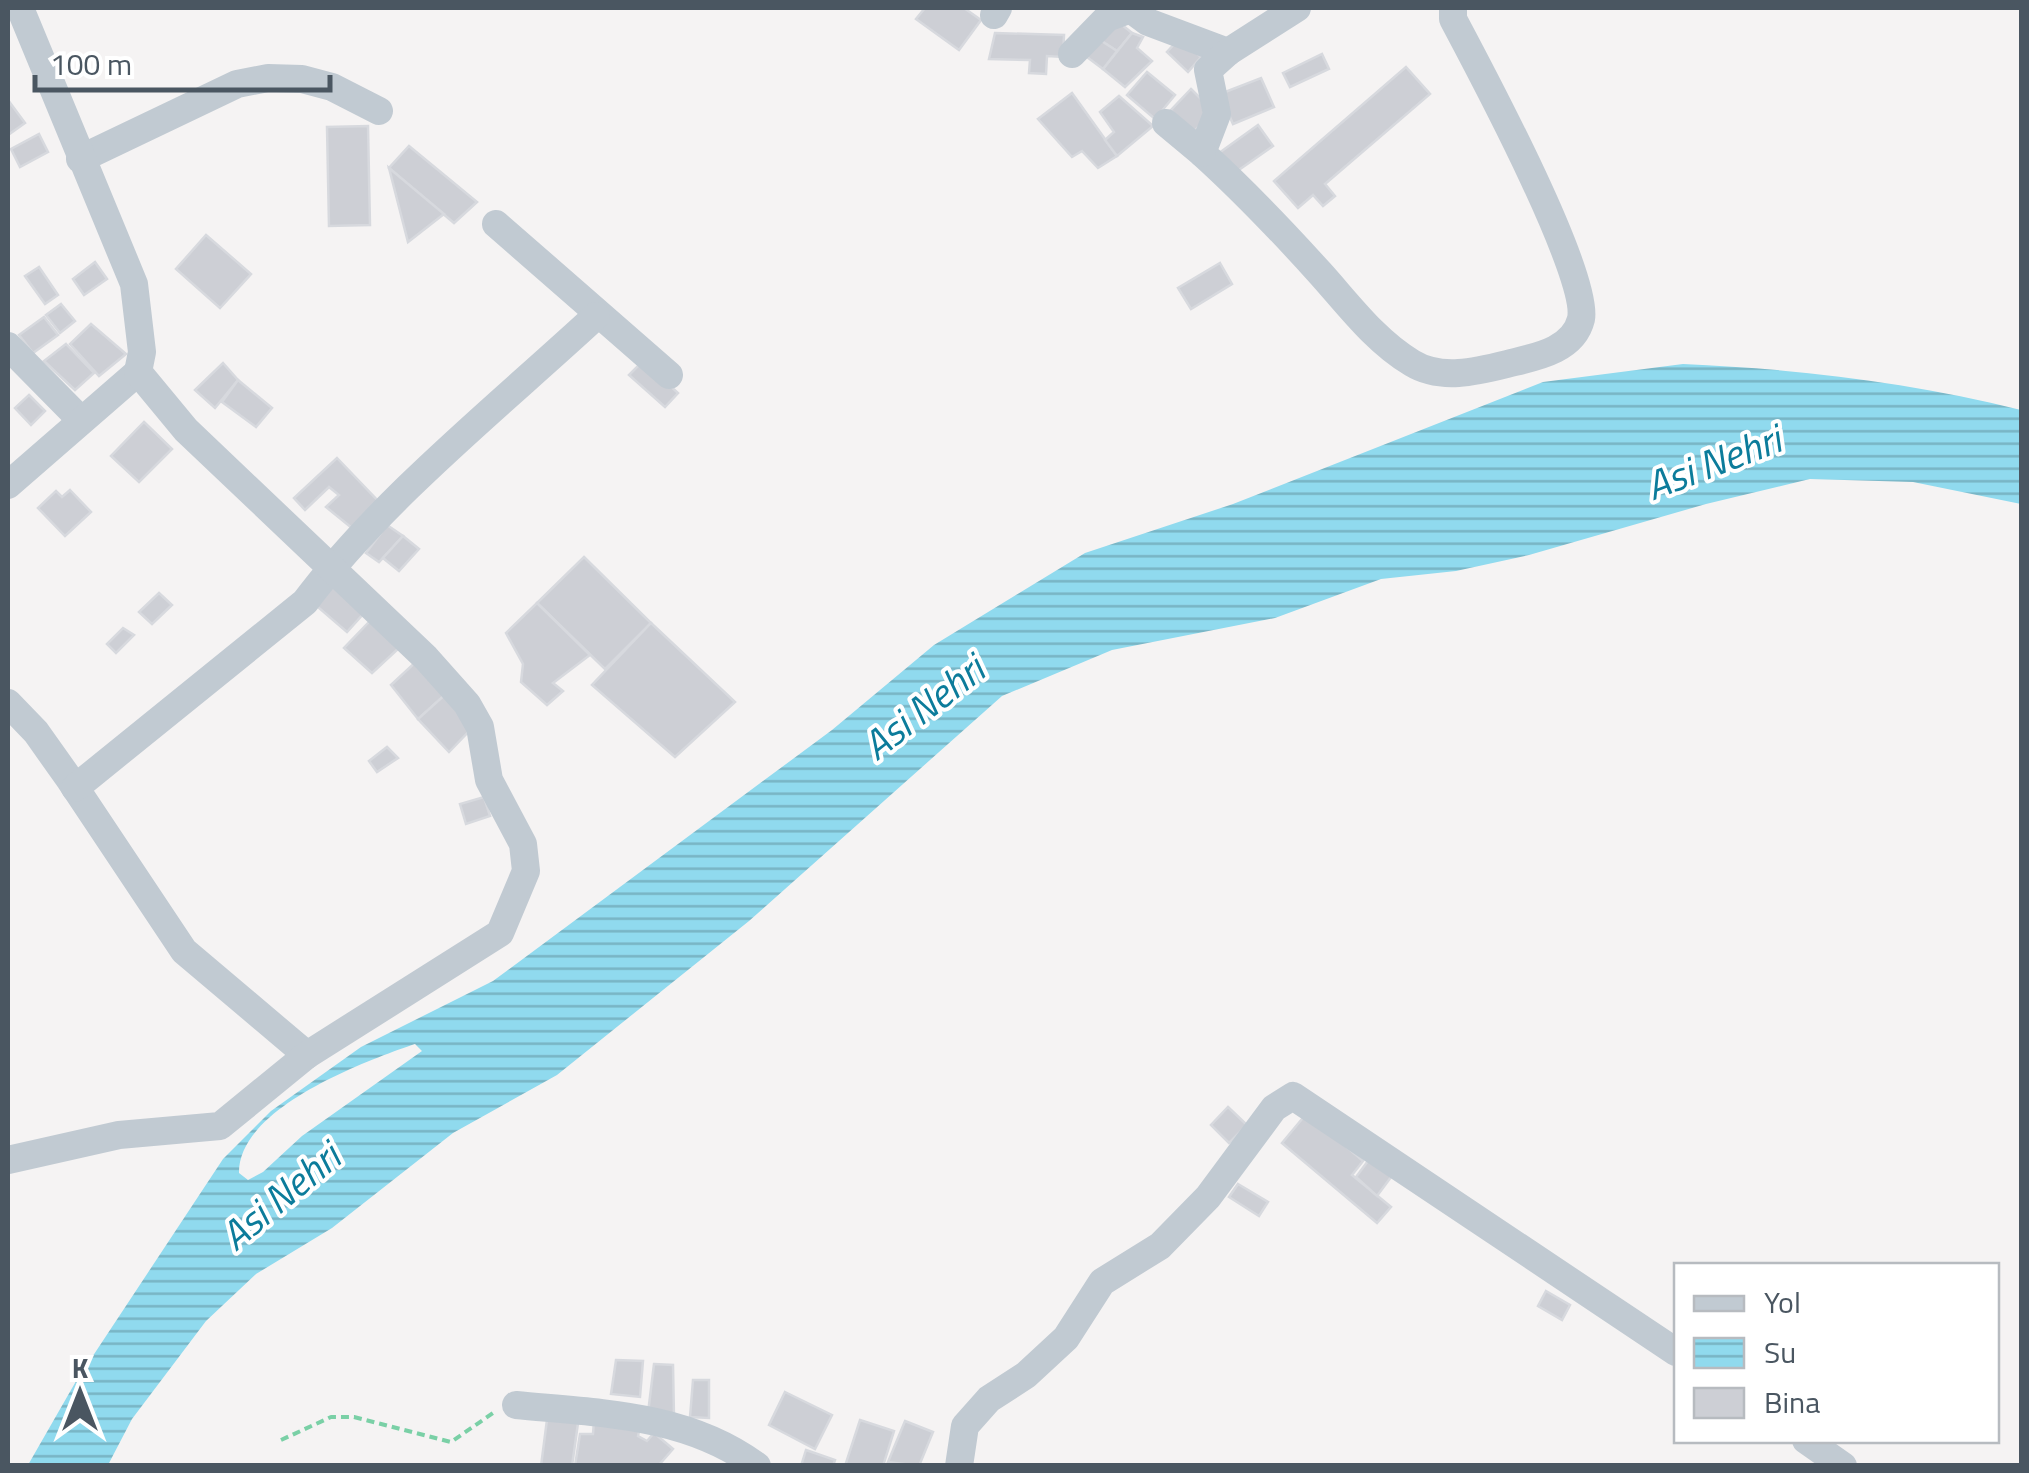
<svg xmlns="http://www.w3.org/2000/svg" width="2029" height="1473" font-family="'Titillium Web',sans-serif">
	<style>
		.water { fill: url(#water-rules); fill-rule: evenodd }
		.building { fill: #cdcfd5; stroke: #d7d9de; stroke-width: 2.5 }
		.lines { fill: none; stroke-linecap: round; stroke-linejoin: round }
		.path { stroke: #7ad0a6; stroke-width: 4; stroke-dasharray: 8 5; stroke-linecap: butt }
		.minor { stroke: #c1cad2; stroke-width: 28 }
		.labels { text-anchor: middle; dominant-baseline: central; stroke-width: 8; stroke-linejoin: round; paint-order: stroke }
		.water-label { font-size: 40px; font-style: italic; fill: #0c7c9b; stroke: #fff }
	</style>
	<defs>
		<pattern id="water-rules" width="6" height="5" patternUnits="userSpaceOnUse" patternTransform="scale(2.5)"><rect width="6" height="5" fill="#90daee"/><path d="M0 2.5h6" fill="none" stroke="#78b4c4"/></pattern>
	</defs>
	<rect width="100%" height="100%" fill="#f5f3f3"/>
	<path class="water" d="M1683,364C1798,369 1909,382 2021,410V504L1913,482L1810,479L1706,504L1529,555L1456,571L1381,579L1275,618L1112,650L1002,696L749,921L557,1075L453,1133L332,1228L256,1274L206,1321L132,1419L108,1465H28L75,1383L223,1159L271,1111L361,1047L493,981L832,730L934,645L1085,553L1233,504L1543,382ZM415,1044L422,1051L302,1136L263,1172L248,1180L239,1173C238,1108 365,1061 415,1044Z"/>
	<g class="building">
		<polygon points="925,8 964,8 981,20 959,50 916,19"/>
		<polygon points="1116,20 1132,33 1117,51 1100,40"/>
		<polygon points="995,33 1064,35 1063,57 1047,56 1046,74 1029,73 1030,60 989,59"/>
		<polygon points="1132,33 1143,37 1137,48 1152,61 1125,87 1103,69"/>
		<polygon points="1180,38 1201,57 1188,72 1167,52"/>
		<polygon points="1100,40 1117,51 1103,69 1087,57"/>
		<polygon points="1322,54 1329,69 1290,87 1283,73"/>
		<polygon points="1406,67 1430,94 1325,184 1335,196 1323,206 1313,195 1298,208 1274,181"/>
		<polygon points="1147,72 1175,95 1155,119 1127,95"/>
		<polygon points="1261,78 1274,107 1233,124 1220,94"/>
		<polygon points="1191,89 1214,112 1192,133 1171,110"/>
		<polygon points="1072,93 1117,156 1098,168 1082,151 1072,157 1038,119"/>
		<polygon points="1119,96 1153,126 1117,156 1105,140 1114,132 1100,112"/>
		<polygon points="8,100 25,123 8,135"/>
		<polygon points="1258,125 1273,146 1233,174 1219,153"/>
		<polygon points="368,126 370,225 329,226 327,127"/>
		<polygon points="39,134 48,152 20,167 11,149"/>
		<polygon points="409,146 477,202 454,223 389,168"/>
		<polygon points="389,168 444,214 408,242"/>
		<polygon points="206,235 251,274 220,308 176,269"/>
		<polygon points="95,262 107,279 84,295 73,279"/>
		<polygon points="1220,263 1232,284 1191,309 1178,288"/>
		<polygon points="39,267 58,295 45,304 25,276"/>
		<polygon points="61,304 75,321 60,333 46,315"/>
		<polygon points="44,317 58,335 33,353 19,335"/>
		<polygon points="91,324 126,354 99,376 70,344"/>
		<polygon points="66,344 94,373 75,390 44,361"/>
		<polygon points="643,361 678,393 665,407 629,375"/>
		<polygon points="223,363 238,380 215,408 195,390"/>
		<polygon points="238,380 272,408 256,427 222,402"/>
		<polygon points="29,395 45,411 31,425 15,408"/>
		<polygon points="144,422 172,449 139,482 111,456"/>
		<polygon points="337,458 380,503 352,528 326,507 339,495 329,487 305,510 294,498"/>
		<polygon points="70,490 91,512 65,536 38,508 56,491 62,497"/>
		<polygon points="387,525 403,536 379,562 366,553"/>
		<polygon points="403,536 419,549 399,571 383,558"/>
		<polygon points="584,557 651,623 605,669 537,603"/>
		<polygon points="330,582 364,613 347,632 312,602"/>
		<polygon points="159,593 172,605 152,624 139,612"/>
		<polygon points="537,603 590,655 553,683 563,691 547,705 521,682 523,664 506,633"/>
		<polygon points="370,621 399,648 372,673 344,648"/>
		<polygon points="651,623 735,702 675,757 592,685"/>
		<polygon points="123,628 134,635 116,653 107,644"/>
		<polygon points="420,658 448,692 418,719 391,685"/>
		<polygon points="448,692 475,725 449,752 418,719"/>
		<polygon points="387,747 398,758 377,772 369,761"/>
		<polygon points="484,797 490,816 466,824 460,804"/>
		<polygon points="1228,1107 1247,1125 1229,1143 1211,1125"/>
		<polygon points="1307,1113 1363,1161 1352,1175 1391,1207 1377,1223 1282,1143"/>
		<polygon points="1371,1157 1394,1173 1377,1196 1356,1177"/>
		<polygon points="1238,1184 1268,1202 1259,1216 1229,1197"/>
		<polygon points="1546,1291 1570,1305 1562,1320 1538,1306"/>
		<polygon points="616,1360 643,1361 640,1397 611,1394"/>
		<polygon points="654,1364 673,1365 674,1417 648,1413"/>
		<polygon points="693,1380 709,1380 709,1418 690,1417"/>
		<polygon points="785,1392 832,1415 815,1449 769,1425"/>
		<polygon points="548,1412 579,1416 572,1466 541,1466"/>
		<polygon points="860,1420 894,1431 883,1466 845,1466"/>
		<polygon points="594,1421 640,1426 638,1436 647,1441 654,1433 673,1449 658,1466 575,1466 580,1434 593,1434"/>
		<polygon points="905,1421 933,1432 919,1466 888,1462"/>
		<polygon points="806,1450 835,1460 833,1466 801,1466"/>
	</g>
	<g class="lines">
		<polyline class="path" points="281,1440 331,1417 354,1417 451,1442 493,1413"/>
		<g class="minor">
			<polyline points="1129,8 1148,22 1228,52"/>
			<path d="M1297,8L1228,52L1208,70L1217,114L1202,153C1244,191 1282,231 1320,273C1348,304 1375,341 1412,363C1443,382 1482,370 1515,362C1541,356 1574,348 1581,319C1590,275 1479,68 1453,19V8"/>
			<polyline points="994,15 998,8"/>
			<polyline points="1072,54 1107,18 1131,9"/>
			<polyline points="1166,123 1202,153"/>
			<polyline points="80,159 237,84 268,78 302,79 332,87 379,111"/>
			<polyline points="496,224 669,375"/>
			<polyline points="8,346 80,419"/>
			<polyline points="8,485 138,372"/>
			<polyline points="8,703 36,732 70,780 184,951 307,1055"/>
			<path d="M75,788L305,602C382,499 501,404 596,316"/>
			<polyline points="8,1160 119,1135 220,1126 307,1055 500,933 526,871 523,844 489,780 480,727 467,704 426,658 186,430 138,372 142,352 134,284 20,8"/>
			<path d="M516,1405C600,1413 687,1414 757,1466"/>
			<polyline points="1806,1440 1843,1466"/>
			<polyline points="959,1466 965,1426 989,1399 1026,1375 1066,1338 1102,1282 1160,1246 1208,1197 1274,1108 1293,1096 1676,1352"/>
		</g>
	</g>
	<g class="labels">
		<g class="water-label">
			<text transform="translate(1713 462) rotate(-21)">Asi Nehri</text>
			<text transform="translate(923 707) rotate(-38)">Asi Nehri</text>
			<text transform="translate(280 1196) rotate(-40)">Asi Nehri</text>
		</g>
	</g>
	<rect width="2029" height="1473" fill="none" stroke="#4a5661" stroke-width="20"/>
	<rect x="1674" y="1263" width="325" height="180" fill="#ffffff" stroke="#b7bbc0" stroke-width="2.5"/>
	<rect x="1694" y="1296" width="50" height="15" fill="#c1cad2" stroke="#b7bbc0" stroke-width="2.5"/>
	<text x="1764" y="1313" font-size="30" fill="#4a5661">Yol</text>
	<rect x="1694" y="1338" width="50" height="30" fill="url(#water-rules)" stroke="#b7bbc0" stroke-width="2.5"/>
	<text x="1764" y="1363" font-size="30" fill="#4a5661">Su</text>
	<rect x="1694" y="1388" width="50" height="30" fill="#cdcfd5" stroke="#b7bbc0" stroke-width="2.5"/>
	<text x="1764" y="1413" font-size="30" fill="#4a5661">Bina</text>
	<g transform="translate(80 1393)" stroke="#ffffff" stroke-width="8" paint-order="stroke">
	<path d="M0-8L18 38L0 25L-18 38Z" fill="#4a5661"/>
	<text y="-15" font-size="28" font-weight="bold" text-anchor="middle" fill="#4a5661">K</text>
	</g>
	<path d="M35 75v15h295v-15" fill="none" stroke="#4a5661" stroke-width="5"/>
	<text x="50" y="75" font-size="30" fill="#4a5661" stroke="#ffffff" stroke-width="8" paint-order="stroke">100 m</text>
</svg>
